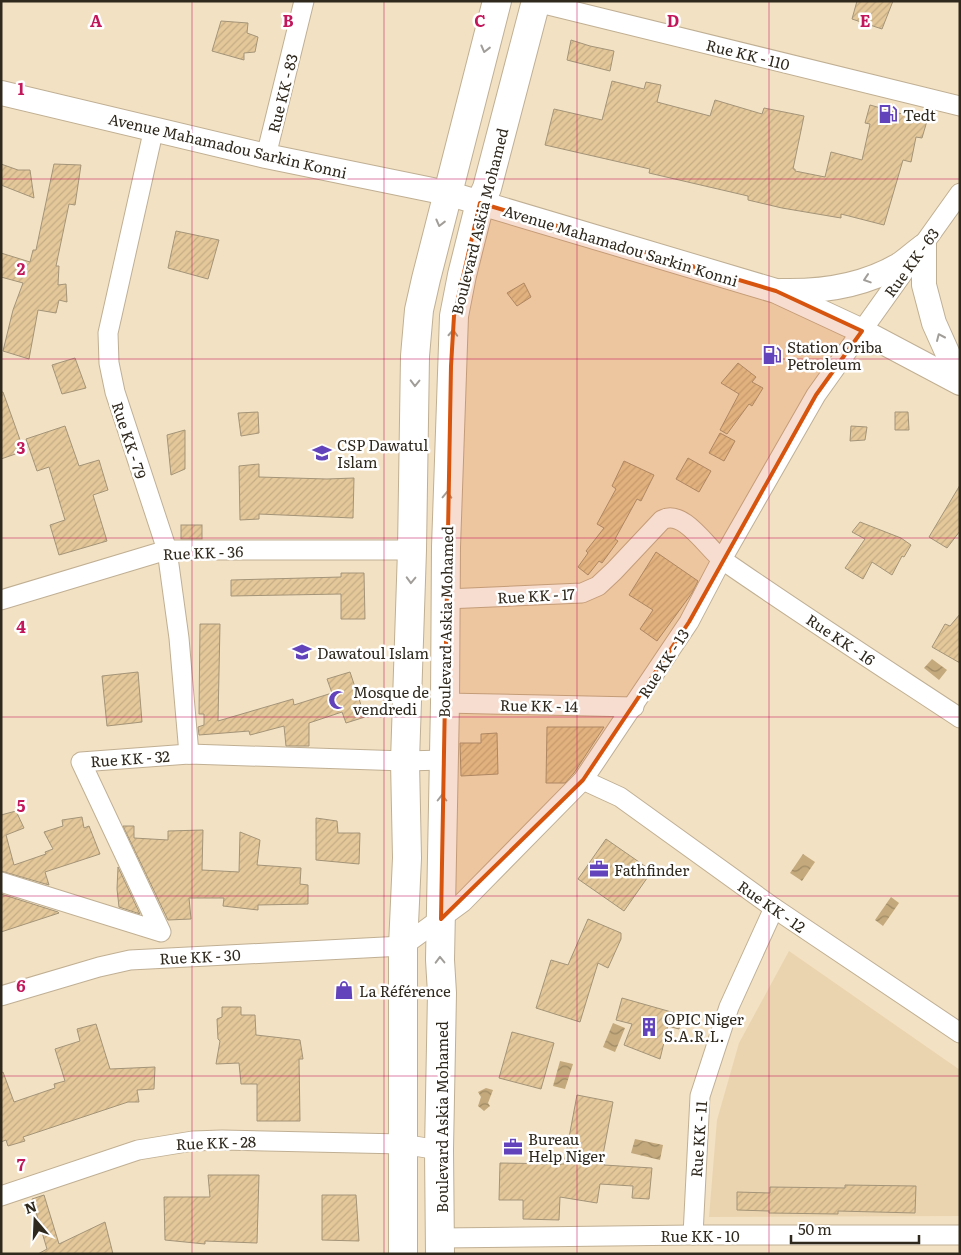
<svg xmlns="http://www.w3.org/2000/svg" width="961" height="1255" font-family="Literata,serif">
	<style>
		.built { fill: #ead4af }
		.water { fill: url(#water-waves) }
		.building { fill: url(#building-hatch); stroke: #a49478 }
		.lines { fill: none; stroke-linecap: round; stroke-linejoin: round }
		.minor-casing { stroke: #c0af93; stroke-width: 21 }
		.tertiary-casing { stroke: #c0af93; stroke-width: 26 }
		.primary-casing { stroke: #c0af93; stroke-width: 30 }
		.minor { stroke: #fff; stroke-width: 19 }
		.tertiary { stroke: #fff; stroke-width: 24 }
		.primary { stroke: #fff; stroke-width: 28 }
		.oneway { stroke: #a19e99 }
		.marked { fill: #d6540e; fill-opacity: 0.2; stroke: #d6540e; stroke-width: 4; stroke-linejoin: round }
		.grid { fill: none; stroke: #c2185b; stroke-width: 1; stroke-opacity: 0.55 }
		.labels { text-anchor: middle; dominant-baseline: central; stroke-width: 5; stroke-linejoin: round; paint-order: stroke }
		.street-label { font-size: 15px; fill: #2f281d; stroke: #fff }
		.poi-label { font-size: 15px; fill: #2f281d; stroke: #fff; text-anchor: start }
		.grid-label { font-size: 16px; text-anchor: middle; font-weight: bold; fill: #c2185b; stroke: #fff; stroke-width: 5; stroke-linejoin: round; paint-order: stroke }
	</style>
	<defs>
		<pattern id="water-waves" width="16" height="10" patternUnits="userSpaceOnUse" patternTransform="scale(1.25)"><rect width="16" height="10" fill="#c3a97c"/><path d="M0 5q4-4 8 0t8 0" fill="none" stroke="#9f8a65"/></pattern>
		<pattern id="building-hatch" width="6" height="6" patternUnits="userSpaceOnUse" patternTransform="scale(1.25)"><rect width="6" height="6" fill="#e4c89a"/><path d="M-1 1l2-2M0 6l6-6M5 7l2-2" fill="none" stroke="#c4ac84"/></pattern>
	</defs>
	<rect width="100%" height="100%" fill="#f3e1c3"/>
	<polygon class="built" points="789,951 960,1070 960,1216 709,1217 717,1120 739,1043"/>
	<g class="water">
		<polygon points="932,659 947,670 939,680 924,668"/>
		<polygon points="803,854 815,862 802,881 790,873"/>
		<polygon points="891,897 899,903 883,926 875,920"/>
		<polygon points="613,1023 625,1028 615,1052 603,1047"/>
		<polygon points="560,1061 573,1064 565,1089 553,1086"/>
		<polygon points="486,1088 493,1090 488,1103 490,1106 484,1111 478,1106 481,1097 478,1092"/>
		<polygon points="635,1139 663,1145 660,1160 631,1153"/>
	</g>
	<g class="building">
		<polygon points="857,1 893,1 882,29 852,19"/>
		<polygon points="221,21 248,23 247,33 258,37 255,52 244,53 244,60 212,51"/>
		<polygon points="571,40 590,46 614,51 610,71 567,60"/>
		<polygon points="612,81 644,89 646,82 661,85 657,102 710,116 715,100 762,114 764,108 804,116 793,169 795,169 795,171 825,177 831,152 862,160 870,124 865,123 870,105 927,121 922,138 916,137 911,162 903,160 884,225 841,214 841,218 782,208 748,200 748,196 649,173 650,169 545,145 554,109 602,120"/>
		<polygon points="1,164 18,170 30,170 34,198 1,185"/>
		<polygon points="54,164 81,165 75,205 69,204 56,266 59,266 58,285 66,284 67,302 59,300 56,313 38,310 29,359 3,351 13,310 23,283 1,277 1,253 30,262 33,250 36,250"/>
		<polygon points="176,231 219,240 208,279 168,268"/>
		<polygon points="524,283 531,297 517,306 507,293"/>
		<polygon points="75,358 86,388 62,394 52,365"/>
		<polygon points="738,363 756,377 752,382 763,388 752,406 749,404 727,434 720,430 739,394 721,383"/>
		<polygon points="1,392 3,392 24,451 1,459"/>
		<polygon points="258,412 259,433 241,436 238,413"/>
		<polygon points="895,412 908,412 909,430 895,430"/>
		<polygon points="65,426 79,466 99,460 108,490 93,495 107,541 59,555 50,525 65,520 49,467 37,471 26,439"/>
		<polygon points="851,426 867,427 865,440 850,441"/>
		<polygon points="185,430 185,469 171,475 167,435"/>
		<polygon points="720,433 735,441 724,461 709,453"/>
		<polygon points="688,458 711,471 699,492 676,479"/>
		<polygon points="624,461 654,475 641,501 637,499 615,539 618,541 602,563 599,561 588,575 578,567 588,553 586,551 604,528 597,524 616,489 612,486"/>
		<polygon points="259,464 259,477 327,479 354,478 353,518 259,514 259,519 240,520 239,466"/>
		<polygon points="960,485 960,531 947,548 929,537"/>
		<polygon points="860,522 901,538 911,545 904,557 902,556 892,575 872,562 863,579 845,568 865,539 852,532"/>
		<rect x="181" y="525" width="21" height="14"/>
		<polygon points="656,552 698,581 692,593 657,641 640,629 653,610 629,595"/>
		<polygon points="341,573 364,573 365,619 341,619 341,594 231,596 231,580 341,577"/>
		<polygon points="960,614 960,663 932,647 945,624 950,626"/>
		<polygon points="200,624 220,624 218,721 293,699 294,705 332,693 327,679 350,672 365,717 346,723 342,712 309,723 309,746 286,746 284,726 250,735 249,731 199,735 198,727 204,725 204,714 199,714"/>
		<polygon points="138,672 142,722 107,726 102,676"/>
		<polygon points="547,727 604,727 574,773 565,783 546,783"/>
		<polygon points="497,733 498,774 461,776 460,743 481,743 481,734"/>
		<polygon points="16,811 24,828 6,835 14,865 46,854 45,852 53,849 44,832 63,826 62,820 82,817 84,828 89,826 100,854 45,872 49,885 1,871 1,815"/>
		<polygon points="316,818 337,821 338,833 360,833 359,864 316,860"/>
		<polygon points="123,826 134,826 134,838 168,840 168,831 203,830 202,870 239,872 240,832 260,840 257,865 301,868 300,884 308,885 308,904 258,905 258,910 223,906 224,898 189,898 191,919 168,920"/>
		<polygon points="606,839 652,871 624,911 578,879"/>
		<polygon points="118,867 140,914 119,907 117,889"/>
		<polygon points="1,894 58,912 59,913 1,932"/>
		<polygon points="588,919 621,933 621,939 608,968 598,963 580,1022 536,1008 551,960 568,965"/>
		<polygon points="622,998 682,1015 679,1029 668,1026 660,1059 624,1045 632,1024 616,1020"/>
		<polygon points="222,1007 241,1007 241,1015 255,1015 256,1035 300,1040 303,1059 299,1059 300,1121 257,1121 257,1084 241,1084 239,1063 216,1064 220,1041 218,1039 217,1019 222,1017"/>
		<polygon points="96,1024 110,1069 155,1067 154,1089 137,1090 139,1102 128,1102 23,1137 25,1141 8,1146 6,1140 1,1142 1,1073 3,1072 14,1102 55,1088 54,1084 65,1081 55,1049 80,1041 77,1029"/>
		<polygon points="512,1032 554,1043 541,1089 499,1078"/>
		<polygon points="577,1095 613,1102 602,1160 605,1161 604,1165 652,1168 649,1199 632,1198 633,1186 600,1184 597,1203 560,1197 559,1220 523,1219 523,1200 499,1200 500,1163 564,1164"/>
		<polygon points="208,1175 259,1175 257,1243 205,1241 205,1244 165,1240 164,1197 210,1197"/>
		<polygon points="845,1185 916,1186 915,1213 838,1211 838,1214 769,1213 769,1211 737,1210 737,1192 770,1193 770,1187 845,1188"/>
		<polygon points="44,1195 59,1244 105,1222 113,1254 38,1254 47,1249 32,1199"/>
		<polygon points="322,1195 356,1195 359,1241 322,1240"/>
	</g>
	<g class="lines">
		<g class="minor-casing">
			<g id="minor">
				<polyline points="536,2 960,106"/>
				<polyline points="154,128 108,333 109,363 115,392 167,550 179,638 189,754"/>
				<polyline points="266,156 304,1"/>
				<path d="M446,599L582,593L598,586L614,571L662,520C684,508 708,550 724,561C802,615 881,666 960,718"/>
				<polyline points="1,600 167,550 412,550"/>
				<polyline points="445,703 634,707"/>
				<polyline points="583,780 620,797 774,908 960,1033"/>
				<polyline points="1,882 161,932 81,762 189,754 405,761 444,760"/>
				<polyline points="1,996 99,967 130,960 403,946 463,902 583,780 689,622 722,559 816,395 960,193"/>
				<polyline points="1,1196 138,1150 193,1141 222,1140 402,1144 439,1150"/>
				<polyline points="693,1235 700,1096 729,1007 774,908"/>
				<polyline points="440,1238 693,1235 960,1235"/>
			</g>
		</g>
		<g class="tertiary-casing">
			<g id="tertiary">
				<polyline points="1,93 266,156 447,193 776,291 862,331 960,383"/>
				<polyline points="924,246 924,285 934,323 960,381"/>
				<path d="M781,291C822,292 863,286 899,265C907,260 915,252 924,246"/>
			</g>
		</g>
		<g class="primary-casing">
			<g id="primary">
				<polyline points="403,1254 403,946 407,858 405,761 412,550 415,356 419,310 426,279 497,1"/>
				<polyline points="440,1254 439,1150 442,993 440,960 445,703 446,547 454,316 462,275 480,203 487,188 536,1"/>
			</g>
		</g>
		<use href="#minor" class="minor"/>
		<use href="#tertiary" class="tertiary"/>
		<use href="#primary" class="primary"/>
	</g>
	<defs><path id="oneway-chevron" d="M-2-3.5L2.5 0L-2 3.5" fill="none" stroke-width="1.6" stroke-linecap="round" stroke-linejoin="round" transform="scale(1.25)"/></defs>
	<g class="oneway">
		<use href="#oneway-chevron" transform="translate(485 49) rotate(104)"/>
		<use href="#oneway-chevron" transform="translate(440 223) rotate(104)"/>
		<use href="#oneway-chevron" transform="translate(867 279) rotate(162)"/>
		<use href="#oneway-chevron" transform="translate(453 333) rotate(-87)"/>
		<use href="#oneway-chevron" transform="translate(940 337) rotate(-114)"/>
		<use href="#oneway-chevron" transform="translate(415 383) rotate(91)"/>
		<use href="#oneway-chevron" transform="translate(447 495) rotate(-88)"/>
		<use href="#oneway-chevron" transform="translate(411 580) rotate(92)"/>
		<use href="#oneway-chevron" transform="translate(442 798) rotate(-90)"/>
		<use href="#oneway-chevron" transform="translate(440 960) rotate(-91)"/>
	</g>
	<path class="marked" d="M480,203L776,291L862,331L816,395L689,622L583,780L441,919L451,366L454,316Z"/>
	<path class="grid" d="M192,1V1254M384,1V1254M577,1V1254M769,1V1254M1,179H960M1,359H960M1,538H960M1,717H960M1,896H960M1,1076H960"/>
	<defs>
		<g id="fuel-bare" transform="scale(1.5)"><path d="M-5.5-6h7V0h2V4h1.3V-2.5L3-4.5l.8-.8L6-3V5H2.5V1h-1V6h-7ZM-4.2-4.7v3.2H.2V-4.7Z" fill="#6343bb" stroke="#fff" stroke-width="2.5" paint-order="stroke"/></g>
		<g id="school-bare" transform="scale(1.5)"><path d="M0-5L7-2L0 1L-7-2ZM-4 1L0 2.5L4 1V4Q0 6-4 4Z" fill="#6343bb" stroke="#fff" stroke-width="2.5" paint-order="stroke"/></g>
		<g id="mosque-bare" transform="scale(1.5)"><path d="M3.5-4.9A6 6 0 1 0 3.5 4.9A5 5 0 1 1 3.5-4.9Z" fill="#6343bb" stroke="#fff" stroke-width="2.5" paint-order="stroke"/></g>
		<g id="office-bare" transform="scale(1.5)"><path d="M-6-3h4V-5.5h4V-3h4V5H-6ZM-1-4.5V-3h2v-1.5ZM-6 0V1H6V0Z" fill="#6343bb" stroke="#fff" stroke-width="2.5" paint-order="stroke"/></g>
		<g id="shop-bare" transform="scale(1.5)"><path d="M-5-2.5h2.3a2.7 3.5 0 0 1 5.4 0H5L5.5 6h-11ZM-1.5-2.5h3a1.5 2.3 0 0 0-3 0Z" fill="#6343bb" stroke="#fff" stroke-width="2.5" paint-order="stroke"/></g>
		<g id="building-bare" transform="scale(1.5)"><path d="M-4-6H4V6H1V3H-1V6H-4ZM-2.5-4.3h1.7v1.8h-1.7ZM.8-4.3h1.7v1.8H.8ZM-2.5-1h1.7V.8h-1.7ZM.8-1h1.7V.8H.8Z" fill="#6343bb" stroke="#fff" stroke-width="2.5" paint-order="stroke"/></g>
	</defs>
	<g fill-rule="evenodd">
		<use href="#fuel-bare" x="888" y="114"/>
		<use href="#fuel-bare" x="772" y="355"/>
		<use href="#school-bare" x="322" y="453"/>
		<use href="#school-bare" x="302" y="652"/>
		<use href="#mosque-bare" x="338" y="700"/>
		<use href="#office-bare" x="599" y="869"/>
		<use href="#shop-bare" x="344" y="990"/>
		<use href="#building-bare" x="649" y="1027"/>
		<use href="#office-bare" x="513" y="1147"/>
	</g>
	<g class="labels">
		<g class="street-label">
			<text transform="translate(748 54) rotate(14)">Rue KK - 110</text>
			<text transform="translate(282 93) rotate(-76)">Rue KK - 83</text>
			<text transform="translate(228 145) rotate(13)">Avenue Mahamadou Sarkin Konni</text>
			<text transform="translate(479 221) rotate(-76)">Boulevard Askia Mohamed</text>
			<text transform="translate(621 245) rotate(17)">Avenue Mahamadou Sarkin Konni</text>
			<text transform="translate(911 262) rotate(-54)">Rue KK - 63</text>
			<text transform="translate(130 440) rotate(72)">Rue KK - 79</text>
			<text transform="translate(203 552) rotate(-2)">Rue KK - 36</text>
			<text transform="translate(536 595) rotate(-3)">Rue KK - 17</text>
			<text transform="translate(445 622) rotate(-89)">Boulevard Askia Mohamed</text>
			<text transform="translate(841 639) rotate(34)">Rue KK - 16</text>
			<text transform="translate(663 663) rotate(-57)">Rue KK - 13</text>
			<text transform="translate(539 705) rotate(1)">Rue KK - 14</text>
			<text transform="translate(130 758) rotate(-4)">Rue KK - 32</text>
			<text transform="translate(772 906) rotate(35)">Rue KK - 12</text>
			<text transform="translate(200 956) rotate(-3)">Rue KK - 30</text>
			<text transform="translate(441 1117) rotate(-90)">Boulevard Askia Mohamed</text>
			<text transform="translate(698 1139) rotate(-86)">Rue KK - 11</text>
			<text transform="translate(216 1142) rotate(-2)">Rue KK - 28</text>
			<text x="700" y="1235">Rue KK - 10</text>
		</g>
		<g class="poi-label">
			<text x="903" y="114">Tedt</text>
			<text x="787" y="346">Station Oriba<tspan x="787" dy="17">Petroleum</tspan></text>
			<text x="337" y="444">CSP Dawatul<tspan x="337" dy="17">Islam</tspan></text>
			<text x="317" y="652">Dawatoul Islam</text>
			<text x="353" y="691">Mosque de<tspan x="353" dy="17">vendredi</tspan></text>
			<text x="614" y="869">Fathfinder</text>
			<text x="359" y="990">La Référence</text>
			<text x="664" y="1018">OPIC Niger<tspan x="664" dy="17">S.A.R.L.</tspan></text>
			<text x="528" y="1138">Bureau<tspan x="528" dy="17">Help Niger</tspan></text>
		</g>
	</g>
	<g class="grid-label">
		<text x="96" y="27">A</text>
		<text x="288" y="27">B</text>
		<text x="480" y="27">C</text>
		<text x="673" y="27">D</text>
		<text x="865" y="27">E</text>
		<text x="21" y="95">1</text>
		<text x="21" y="275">2</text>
		<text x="21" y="454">3</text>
		<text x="21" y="633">4</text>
		<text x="21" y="812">5</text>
		<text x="21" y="992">6</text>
		<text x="21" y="1171">7</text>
	</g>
	<rect width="961" height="1255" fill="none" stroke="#2f281d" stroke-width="5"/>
	<g transform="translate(35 1220) rotate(341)" stroke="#ffffff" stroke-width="4" paint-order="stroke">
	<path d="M0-4L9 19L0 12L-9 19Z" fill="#2f281d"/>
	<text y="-8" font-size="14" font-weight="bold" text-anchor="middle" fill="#2f281d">N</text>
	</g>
	<path d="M791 1235v8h128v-8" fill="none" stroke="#2f281d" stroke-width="2.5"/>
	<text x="798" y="1235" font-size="15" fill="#2f281d" stroke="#ffffff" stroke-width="4" paint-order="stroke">50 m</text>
</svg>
